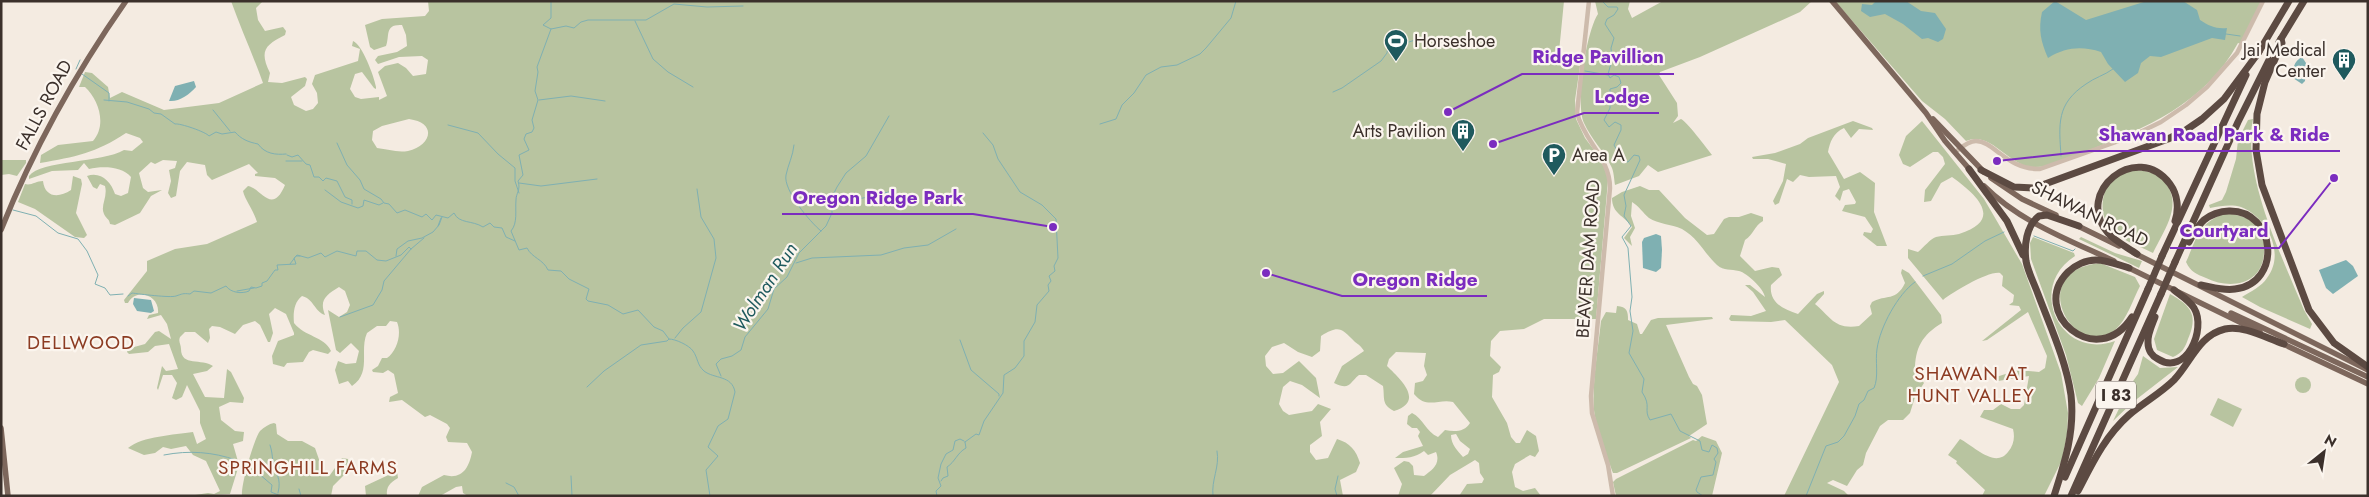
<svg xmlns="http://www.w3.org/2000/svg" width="2369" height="497" font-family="Jost,sans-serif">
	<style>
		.green { fill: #b8c4a0; fill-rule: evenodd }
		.water { fill: #7fb0b2 }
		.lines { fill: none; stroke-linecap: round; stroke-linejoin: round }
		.stream { stroke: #7fb0b2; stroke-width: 1 }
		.minor { stroke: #cdbbac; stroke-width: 4.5 }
		.major { stroke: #7d675c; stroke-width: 5.5 }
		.highway { stroke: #5c4a42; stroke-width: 7 }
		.highway-bridge { stroke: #5c4a42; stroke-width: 7 }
		.labels { text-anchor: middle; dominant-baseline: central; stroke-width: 4.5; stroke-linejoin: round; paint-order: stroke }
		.shield { fill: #fbf5ee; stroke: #756b66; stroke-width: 1 }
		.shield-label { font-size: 16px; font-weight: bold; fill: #3b302b }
		.poi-label { font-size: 18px; fill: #3b302b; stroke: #fbf5ee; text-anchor: start }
		.street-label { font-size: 18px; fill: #3b302b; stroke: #fbf5ee }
		.water-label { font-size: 19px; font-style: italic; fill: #1f5a5e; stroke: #fbf5ee }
		.neighbourhood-label { font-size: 19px; letter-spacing: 1px; fill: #8c3b22; stroke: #fbf5ee }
		.leader { fill: none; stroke: #7b2cbf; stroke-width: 2 }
		.callout-dot { fill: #7b2cbf; stroke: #fbf5ee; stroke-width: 2 }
		.callout-label { font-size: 19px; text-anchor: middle; font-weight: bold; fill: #7b2cbf; stroke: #fbf5ee; stroke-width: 4.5; stroke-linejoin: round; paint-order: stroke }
	</style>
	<rect width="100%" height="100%" fill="#f4ebe1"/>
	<g class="green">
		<path d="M231,1H263L256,8L258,20L265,31L283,27L286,31L285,35C265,45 259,51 270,73L268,82L282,83L305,77L307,79L305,86L291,97L294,105L306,111L313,109L318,103L317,93L312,84L315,75L358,61L360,49L352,46L353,41C362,44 374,76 376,87V89L374,88L362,72L355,74L350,89L355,97L361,99L379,97V100L387,96L378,72L385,66L398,63L406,68L413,76L426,74L428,60L422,56L399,57L378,64L375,60L378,56L397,52L407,46L406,35L402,25C384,24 390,36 386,46L374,50L370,47L365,25L382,19L425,16L429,11L428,1H1564L1558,62L1580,66L1575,100L1576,119L1585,138L1603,162L1608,180L1596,319H1544L1524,329L1500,331L1491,341L1490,356L1501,367L1499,372L1493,375L1492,397L1507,423L1511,437L1516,443H1520L1527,430L1536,436L1539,451L1535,457L1530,455L1515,464L1512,472L1515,487L1523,491L1535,488L1541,496H1459L1467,484L1482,483L1484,479L1480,473L1479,463L1475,460L1450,475L1430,496H1398L1402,484L1394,468L1404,461L1409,462L1413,466L1414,475L1424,476C1432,470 1441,464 1436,452L1428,455L1424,451C1415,458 1406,458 1395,458L1403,452L1423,446L1418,436L1420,432L1417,428H1412L1407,424L1408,416L1412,413C1423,418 1426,432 1438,437L1445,430C1454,432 1465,432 1470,423L1453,402C1439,398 1427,410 1414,394L1415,383L1423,381L1427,375L1424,366L1426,353L1396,352L1389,359L1387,366C1399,378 1426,401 1394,411C1381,404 1385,399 1383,386L1366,375H1359C1349,383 1350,391 1334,383L1342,366L1364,351C1361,346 1359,345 1355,342C1341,328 1339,325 1321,336L1320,351L1312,357L1298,352L1284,343L1272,347L1265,356L1266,366L1273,374L1283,373L1299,361L1316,378L1320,398L1302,385L1290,381L1283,387L1279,404L1283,411L1289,415L1312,411L1318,404L1331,409L1320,422L1322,436L1310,445V452L1316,460L1328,458L1337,439C1350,443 1356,450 1360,463L1356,472L1340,480L1343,496H468L463,493L462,486L456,487L440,496H418L422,487L444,475C462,480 469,468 472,452L467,443L448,442L446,437L450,428L447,424L430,415L425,417L402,400L389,402L390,397L398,393L394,374L388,370L383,373L373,372L372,370L378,366L382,358H387C397,351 402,334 397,322L390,321L386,326H377L367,333C359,351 372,372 352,386L348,381L339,384L335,370L338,361L346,364L356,363L359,351L351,343L340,353L336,350L328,310L339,317L347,312L350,305L345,291L339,287C326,295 319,300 325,315C314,311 314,299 302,296C294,302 293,313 294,323C305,337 324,336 331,351L328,354L313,350L309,352L303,362L287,363L284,367L273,364L272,356L278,341L294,335V333L286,314L275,308L269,314L273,333L270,342H268L260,325L255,321L243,325L235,334L220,327L212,326L209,329L210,338L208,343L195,332H185L180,337C178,342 181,344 181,349C181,367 202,358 213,366L207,371L193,374L205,397L224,398L227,369L231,372L244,398L243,403L230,402L219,407L221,420L235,431L244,432L243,441L233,444L239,465L230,494L189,496L208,493L214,494L220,491L206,461L193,455L186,446L171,449L163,447L155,453L144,455L128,448C143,436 174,435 193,432L197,444L206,439L200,423V411L187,385L182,397L176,400L172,398L177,383L172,375H163L158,390L157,388L162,366L166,371L178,369L169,344L155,346L148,352L129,354L127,352V349L145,344L155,332L159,331L171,339L167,324L161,315L147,319L149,315L158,313C160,295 136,287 128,303H125L124,300L147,271V261L175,249L207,244L257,222C254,211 245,200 243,191L248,186C261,188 272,216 285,185L275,178L255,176V174L258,173L249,164L212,180L207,175L205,165L187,162L180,171L176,196L171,198L168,193L171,181L169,170L175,168L177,161L163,160L155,164L151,162L139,173L143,188L148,192L162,190L151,196L140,213L115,225L110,224C109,218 106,219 104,214C100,206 108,197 105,186L100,184L97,189L93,187L87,176C100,171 111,181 115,194L121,196L128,193L131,177C122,166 102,166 89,169L84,163L78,170L52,171L29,179V176C41,160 102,163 124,150L132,151L143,142L140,138L126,133C96,153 75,157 40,163L41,155L58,145L93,141C107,125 99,100 85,87H79L85,72L92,73L108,87L110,98L122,92L164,110L219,103L263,83C253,55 241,29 231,1ZM409,119C438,123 431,146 408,151C397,153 388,149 377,148L372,140L373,131L382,126ZM1456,434L1460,441L1470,449L1468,454L1463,457C1458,451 1451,445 1451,435Z"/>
		<path d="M1595,1H1630L1628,9L1632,18L1663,1H1812L1800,12L1700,57L1660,72L1659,75L1677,103L1678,116L1673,123L1681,119C1687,122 1706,147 1712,155L1658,172L1648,165L1639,176L1615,185C1614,179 1614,171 1611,166C1604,151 1591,139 1584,123C1575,104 1586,32 1598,14Z"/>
		<path d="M1835,1H2260V4L2241,44L2238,43C2206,103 2145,129 2084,152C2069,158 2050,168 2033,167C2008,166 1991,130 1966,141L1945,119L1922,101Z"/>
		<path d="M2253,119C2242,177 2282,256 2304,310L2312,324L2310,329L2260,307L2242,297C2250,292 2262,286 2267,278C2286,253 2267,217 2241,207C2231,204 2221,206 2210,208L2209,205L2222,200L2226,192L2236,159L2238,140L2248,120Z"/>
		<path d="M1853,121L1872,128L1873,130L1859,129L1851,138L1844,128C1833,133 1830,142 1828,152L1844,179L1860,172L1875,183L1874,212L1887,246H1877L1863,235L1864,232L1871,233L1873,229L1865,217L1842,211L1845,205L1855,204L1856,202L1849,189L1843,191L1840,201L1835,196L1840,187L1836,176L1809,177L1800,175L1793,182L1787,179L1779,203L1775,205L1773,201L1783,181L1786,164L1768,159H1753L1752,157L1775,153L1800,144L1808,138Z"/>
		<path d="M1922,121L1984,199L2022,264L2061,373L2068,413L2067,434L2062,460L2044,496H1982L1985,490L1956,463L1957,461L1948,455L1960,439C1974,446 1995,469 2008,452C2014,445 2015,437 2013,429L1980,417L1984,410H1993L2001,404L2011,409H2020L2024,405L2029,376L1998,381L1993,380V378L2018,370L2039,372L2045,368L2047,356L2028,312L1987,340L1982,341L2021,310L2019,306L2009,305L2013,302L2014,295L2002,286L2003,276L2000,273C1988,271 1953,292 1943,300L1908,258V249L1918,252C1924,247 1930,239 1936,237C1943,235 1952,236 1959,234C2005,220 1976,194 1952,177L1941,183L1931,201L1924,202L1925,190L1945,164L1943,157L1938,152H1933L1910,167L1903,164L1899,155L1906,136Z"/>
		<polygon points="1,160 26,160 26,163 17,176 9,174 1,175"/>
		<path d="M2130,170C2145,171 2158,171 2167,185C2182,207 2163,232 2153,253C2141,247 2126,242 2115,233C2099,220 2099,194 2112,180C2116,176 2124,173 2130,170Z"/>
		<path d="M73,176L81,179L82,184L76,213L87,235L84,238L75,237L35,209L18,202L25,184C31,186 36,181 43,181C45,198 59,198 71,190Z"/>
		<path d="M1640,186L1649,190H1659L1685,218L1707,235L1714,234L1724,219L1729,217H1739L1751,213L1763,217V221C1754,226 1754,234 1745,240L1740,256L1755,271L1772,267L1779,268L1782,275L1771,285C1769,303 1783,309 1798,314L1817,294L1824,291V294L1815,304C1830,316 1834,330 1859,326L1872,314L1870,306L1872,302C1886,294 1896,302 1905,283L1901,273L1902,269L1909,273L1941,315L1942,323C1922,335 1915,348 1915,371L1924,383L1915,397L1910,413L1903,420H1888L1880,426L1866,453L1863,465L1857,470L1847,486L1833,480L1827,483L1844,491L1849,496H1784L1839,382L1832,365L1785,320L1771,322L1731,321L1729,319L1731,315L1751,316L1766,311L1753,292L1745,285H1750L1765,297C1764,289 1747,273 1739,271C1731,269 1724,271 1717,265C1704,253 1699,239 1682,229C1671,224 1658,224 1649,218C1643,213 1639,206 1632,202L1631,216L1635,228L1630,237L1632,246L1624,238L1632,227C1624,215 1612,214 1612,198L1622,192Z"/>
		<path d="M2226,213C2237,215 2250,217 2258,226C2263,233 2265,244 2264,252C2263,285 2230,290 2206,278C2196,274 2191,272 2186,262C2198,236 2197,224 2226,213Z"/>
		<path d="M2033,237L2074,253L2075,256C2026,287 2060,361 2115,341L2099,378L2082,406L2078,403L2066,355L2031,259L2030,243Z"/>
		<polygon points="2081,237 2115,253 2142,261 2139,268 2079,239"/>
		<path d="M2100,263L2135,277L2140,286C2133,299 2127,320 2115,330C2074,363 2023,271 2100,263Z"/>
		<path d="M2170,294C2192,306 2198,316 2188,339C2185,348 2182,353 2173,357L2157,350L2154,339Z"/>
		<path d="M1617,306C1627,307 1628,311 1628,320L1637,324L1640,334H1642L1651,320L1658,318L1712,317L1713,319L1666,325L1689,377L1693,384L1697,386L1702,395L1707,424L1689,436L1691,438L1617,473H1613C1608,459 1595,424 1594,410C1592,381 1598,350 1601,321L1606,312L1616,313Z"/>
		<polygon points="2143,356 2160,368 2178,367 2133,402 2113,421 2131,384 2138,374"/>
		<circle cx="2303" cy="385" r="8"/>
		<polygon points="2218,398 2242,409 2233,427 2210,415"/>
		<path d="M274,423L276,424L277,434L288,441H302L315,448L322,468L330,475L342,458L348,459V471L333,486L331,496H242C241,484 254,439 260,431C264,427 269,424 274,423Z"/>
		<polygon points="1702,436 1716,441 1722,453 1712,496 1616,496 1613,482 1616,479 1693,440 1696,441"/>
		<path d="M397,471L398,478C390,483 386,486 387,496H366L365,486Z"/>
	</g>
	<g class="water">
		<polygon points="1876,1 1906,1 1921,11 1935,13 1946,29 1943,39 1938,42 1928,38 1922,39 1903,24 1885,14 1870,17 1861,11 1862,4 1872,5"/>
		<path d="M2055,1L2086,20L2147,1H2183L2197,10L2200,20C2209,26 2216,29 2227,28L2225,40L2212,38L2161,57L2150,56L2141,63L2138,73L2125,82L2108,64L2101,52C2082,46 2066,47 2048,58C2041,42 2038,30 2042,12Z"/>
		<path d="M2302,57L2306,63L2305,81L2302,84L2293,78C2292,69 2294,61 2302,57Z"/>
		<path d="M194,81L196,87C189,95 179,102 169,101L175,86Z"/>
		<polygon points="1656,234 1661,236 1662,250 1661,268 1656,272 1643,268 1642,242 1644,238"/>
		<polygon points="2346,260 2353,266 2358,276 2333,294 2326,288 2319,270"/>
		<polygon points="134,298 151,300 154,311 151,313 137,311 133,304"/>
	</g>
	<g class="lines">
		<g class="stream">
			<polyline points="551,1 551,18 543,25 551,29 566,26 574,28 581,22 588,20 646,20 674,4 707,7 743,6"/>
			<path d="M1602,1L1608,7H1617L1618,9L1614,15L1607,19L1605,24L1614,38L1611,48L1612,60L1608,74L1610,78L1614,75L1619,77L1621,83L1617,87L1610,89V108L1604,120L1609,127L1615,122L1621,125V130L1614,145L1623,161L1628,162L1634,155L1639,156L1640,160L1624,195L1626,206L1624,216L1631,226L1622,237L1628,248L1632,297L1630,311L1633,331L1629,353L1644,379L1642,392C1652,407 1643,409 1650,420L1671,414L1680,431L1700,441L1702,450L1709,452L1712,445L1717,448L1718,453L1714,459L1716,462L1713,475L1701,477L1696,490L1697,492L1703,496"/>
			<polyline points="635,21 653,59 668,72 693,87"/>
			<path d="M551,29L537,67L538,72L535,91L538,100L532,120L534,128L532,132L526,134L524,139L529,150L519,155L523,175L518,181C521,190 516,193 516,200C515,210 518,223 511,231L519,250L527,248C532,258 543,259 548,270L561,271L569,279L589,289L586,299L588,301L608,305L623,314L638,310L654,327L663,331L669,339"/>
			<polyline points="2226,34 2240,36"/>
			<polyline points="76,69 80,60"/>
			<polyline points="1585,71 1608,75"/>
			<polyline points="82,74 109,93 109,101"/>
			<polyline points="1333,92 1342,88 1381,61 1387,53 1388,47 1398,41 1406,43 1415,40 1422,41"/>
			<path d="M104,100L127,102L149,109L154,113L161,114L175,124C180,123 206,132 209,136L216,132L222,134L235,132C241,139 248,142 258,144C265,154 276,155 286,154"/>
			<polyline points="539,100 571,96 605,101"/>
			<polyline points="213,110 230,131"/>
			<polyline points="1100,124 1116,119 1122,105 1134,93 1146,75 1161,67 1177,65 1200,54 1206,48 1231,18 1236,1"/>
			<polyline points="448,125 478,133 498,154 515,168 515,181 519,193"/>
			<path d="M337,143L347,165L360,180L364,189L381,199L384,203L389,204L397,213L405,210L422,217L426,214L432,220L436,215L448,218L454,213C459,224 472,220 483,227L490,223L494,227L502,228L506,237L515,241"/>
			<path d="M794,145C793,156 788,165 786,175C783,190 810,222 821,231"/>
			<polyline points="287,155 292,157 298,155 306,164 310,165 314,177 319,177 323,181 326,178 337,181 345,197 352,200 352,204"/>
			<path d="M2061,156C2059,124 2056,104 2086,84C2094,78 2105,75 2113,69"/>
			<polyline points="286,161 302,161"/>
			<polyline points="519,183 541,186 597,179"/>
			<polyline points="325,190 341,202 358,208 363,206 364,200 379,205 383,203"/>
			<polyline points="833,205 893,191"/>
			<polyline points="13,210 36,216 58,233 78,239 87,251 98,275 95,284 105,288 110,295 123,294"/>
			<polyline points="438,226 441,218"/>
			<polyline points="2034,236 2073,251 2075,249"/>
			<polyline points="396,256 397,249 408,241 422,238 433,232 439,225 442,217"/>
			<polyline points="796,263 812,258 881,255 904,248 928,245 956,229"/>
			<polyline points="290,264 296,256 300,256"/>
			<polyline points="1923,276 1952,264 1985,241 2004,232"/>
			<polyline points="237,291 254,288"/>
			<path d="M128,296L132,293C139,294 171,298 176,296C182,294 183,293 190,294L194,291L211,293L226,286C231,293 242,294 249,291L251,287L256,288L262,286V283L267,281L275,270H278L277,265L296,264L294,258L297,255L308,258L321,253L325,257L337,251L356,256L357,251H366L377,260L386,261L401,255L409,247L411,249"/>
			<polyline points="340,317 373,305 382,290 384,281 411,249 424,238"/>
			<polyline points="675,338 683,328 701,312 716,258 714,239 701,217 697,189"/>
			<polyline points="960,340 971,370 999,394 999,396"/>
			<polyline points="721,376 716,364 721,359 732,356 741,350 745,337 768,309 774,289 787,277 799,253 826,226 832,213 832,197 837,187 846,173 866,156 889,116"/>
			<path d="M587,387L604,371L641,345L667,341L669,339C675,339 689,345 693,351C698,358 697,365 704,371C714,379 732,375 735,392L728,419L718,426L708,447L718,456L706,470L710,496"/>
			<polyline points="965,442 976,434 979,435 984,421 1003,393 1004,375 1015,368 1024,356 1024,341 1035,322 1037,305 1049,291 1048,285 1051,281 1049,276 1055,271 1054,266 1058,258 1056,219 1042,205 1020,192 998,159 993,145 983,133"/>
			<path d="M270,445C272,451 272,455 273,461C275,475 282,477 278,493"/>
			<path d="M164,455C189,450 213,452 236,460"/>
			<polyline points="252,468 272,485 271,492 281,496"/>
			<polyline points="571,476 572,496"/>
			<path d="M941,481L943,478L948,476L947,467C955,462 957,453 966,448L965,442"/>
			<polyline points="506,483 514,487 519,496"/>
			<polyline points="299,489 301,496"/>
			<polyline points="937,496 936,491 941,486 938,478 941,464 946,454 953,450 955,441 960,439 964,441"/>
			<path d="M1213,496C1211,480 1220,467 1217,451"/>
			<polyline points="1337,496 1335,489 1338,476"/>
			<path d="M1806,496L1826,446L1838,442L1844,436L1855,416L1859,404L1864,400L1868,391L1874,388C1879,377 1875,361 1877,349C1880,327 1898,294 1915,282"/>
		</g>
		<g class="minor">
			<path d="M1589,1L1577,113C1584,141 1610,158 1610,188L1591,396L1592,413L1608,465L1613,496"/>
			<path d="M1958,150C1963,146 1969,141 1976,141C1994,141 2007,170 2040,169L2130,137L2161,122L2186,105L2207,87L2237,53L2263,1"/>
		</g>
		<g class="major">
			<polyline points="1832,1 1926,113 1945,141 1971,171"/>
			<polyline points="1933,119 1984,172"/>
			<polyline points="1991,178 2022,199 2056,215"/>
			<path d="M1984,186C2020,222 2069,240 2114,261"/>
			<polyline points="2076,225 2119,246"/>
			<path d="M1,230C34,147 75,74 126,1"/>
			<polyline points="2134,253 2368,370"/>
			<polyline points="2127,267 2260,332"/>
			<polyline points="2231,313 2368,377"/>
			<polyline points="2281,343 2368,384"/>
			<polyline points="1,428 8,496"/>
		</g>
		<g class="highway">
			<polyline points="2281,39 2282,43 2265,82 2257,114 2256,150 2262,185 2309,310 2334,343 2368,367"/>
			<polyline points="2279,42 2304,1"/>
			<polyline points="2257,55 2289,1"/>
			<polyline points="1969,169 2007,221 2023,255"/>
			<polyline points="1981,170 2014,187 2034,188 2168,139 2186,130 2202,119 2224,99 2259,52"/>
			<path d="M2189,242C2193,235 2197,226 2204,220C2210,215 2220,211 2229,211C2276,210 2283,283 2235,289C2224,291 2212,287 2201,285"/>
			<path d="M2137,254C2127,247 2116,242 2108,233C2073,192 2137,140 2170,184C2178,195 2179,209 2175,221"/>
			<polyline points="2162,256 2246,75"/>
			<polyline points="2175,262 2238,122 2269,60"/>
			<path d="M2129,268C2119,265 2107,260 2096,260C2086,260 2075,265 2068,272C2028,312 2097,372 2132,317"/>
			<path d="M2155,317C2152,325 2147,335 2148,343C2148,350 2152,356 2158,359C2186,377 2207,329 2194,308C2189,300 2180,295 2174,290"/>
			<polyline points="2065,477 2148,289"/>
			<path d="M2078,491C2092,464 2105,436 2129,415C2143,403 2161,393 2174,380C2191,362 2199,335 2225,329C2244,325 2266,338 2284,344"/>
			<path d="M2054,496C2065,462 2075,431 2071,395C2066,360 2050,326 2038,294C2034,283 2028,272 2026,261C2024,246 2026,226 2039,216L2047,215L2079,226"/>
			<polyline points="2071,496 2161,294"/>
		</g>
		<g class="highway-bridge">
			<polyline points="2148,289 2162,256"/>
			<polyline points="2161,294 2175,262"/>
		</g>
	</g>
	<defs>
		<g id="stadium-pin" transform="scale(1.25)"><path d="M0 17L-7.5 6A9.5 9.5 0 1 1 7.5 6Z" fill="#1f5a5e" stroke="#fbf5ee"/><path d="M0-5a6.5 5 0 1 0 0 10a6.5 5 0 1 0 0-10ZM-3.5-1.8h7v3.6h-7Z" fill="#fff"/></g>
		<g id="building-pin" transform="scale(1.25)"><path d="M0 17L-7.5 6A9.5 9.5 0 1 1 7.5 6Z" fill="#1f5a5e" stroke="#fbf5ee"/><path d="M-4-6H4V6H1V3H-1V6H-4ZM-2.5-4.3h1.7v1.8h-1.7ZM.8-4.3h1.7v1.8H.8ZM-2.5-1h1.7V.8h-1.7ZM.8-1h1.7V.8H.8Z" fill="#fff"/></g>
		<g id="parking-pin" transform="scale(1.25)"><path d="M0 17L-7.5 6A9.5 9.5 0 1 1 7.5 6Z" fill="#1f5a5e" stroke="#fbf5ee"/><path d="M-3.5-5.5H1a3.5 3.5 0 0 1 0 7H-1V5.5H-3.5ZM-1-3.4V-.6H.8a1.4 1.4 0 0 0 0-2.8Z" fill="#fff"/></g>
	</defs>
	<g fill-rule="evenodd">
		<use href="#stadium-pin" x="1396" y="41"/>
		<use href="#building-pin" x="2344" y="60"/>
		<use href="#building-pin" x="1463" y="131"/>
		<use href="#parking-pin" x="1554" y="155"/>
	</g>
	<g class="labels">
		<rect class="shield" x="2096" y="381.5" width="40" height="27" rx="4"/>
		<g class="shield-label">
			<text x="2116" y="395">I 83</text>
		</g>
		<g class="poi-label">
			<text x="1414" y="41">Horseshoe</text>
			<text x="2326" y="50" text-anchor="end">Jai Medical<tspan x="2326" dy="21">Center</tspan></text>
			<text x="1446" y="131" text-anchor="end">Arts Pavilion</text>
			<text x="1572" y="155">Area A</text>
		</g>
		<g class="street-label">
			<text transform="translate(44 105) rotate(-62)">FALLS ROAD</text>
			<text transform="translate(2090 214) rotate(26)">SHAWAN ROAD</text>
			<text transform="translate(1588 259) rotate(-86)">BEAVER DAM ROAD</text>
		</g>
		<g class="water-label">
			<text transform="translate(765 287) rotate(-57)">Wolman Run</text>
		</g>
		<g class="neighbourhood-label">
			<text x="81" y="342">DELLWOOD</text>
			<text x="1971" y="373">SHAWAN AT<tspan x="1971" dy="22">HUNT VALLEY</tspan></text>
			<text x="308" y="467">SPRINGHILL FARMS</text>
		</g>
	</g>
	<path class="leader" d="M1448 112L1522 74H1674M1493 144L1584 113H1659M1997 161L2089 151H2340M1053 227L973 214H782M2334 178L2279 248H2170M1266 273L1342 296H1487"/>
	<g class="callout-dot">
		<circle cx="1448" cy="112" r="5"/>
		<circle cx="1493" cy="144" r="5"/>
		<circle cx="1997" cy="161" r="5"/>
		<circle cx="1053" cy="227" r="5"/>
		<circle cx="2334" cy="178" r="5"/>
		<circle cx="1266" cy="273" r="5"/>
	</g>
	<g class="callout-label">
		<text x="1598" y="63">Ridge Pavillion</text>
		<text x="1622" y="103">Lodge</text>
		<text x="2214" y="141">Shawan Road Park &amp; Ride</text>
		<text x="878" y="204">Oregon Ridge Park</text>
		<text x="2224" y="237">Courtyard</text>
		<text x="1415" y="286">Oregon Ridge</text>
	</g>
	<rect width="2369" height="497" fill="none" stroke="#3b302b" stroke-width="5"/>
	<g transform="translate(2324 452) rotate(30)" stroke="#fbf5ee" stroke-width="4" paint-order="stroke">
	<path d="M0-4L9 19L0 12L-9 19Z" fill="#3b302b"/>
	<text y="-8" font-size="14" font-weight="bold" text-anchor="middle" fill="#3b302b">N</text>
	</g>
</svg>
